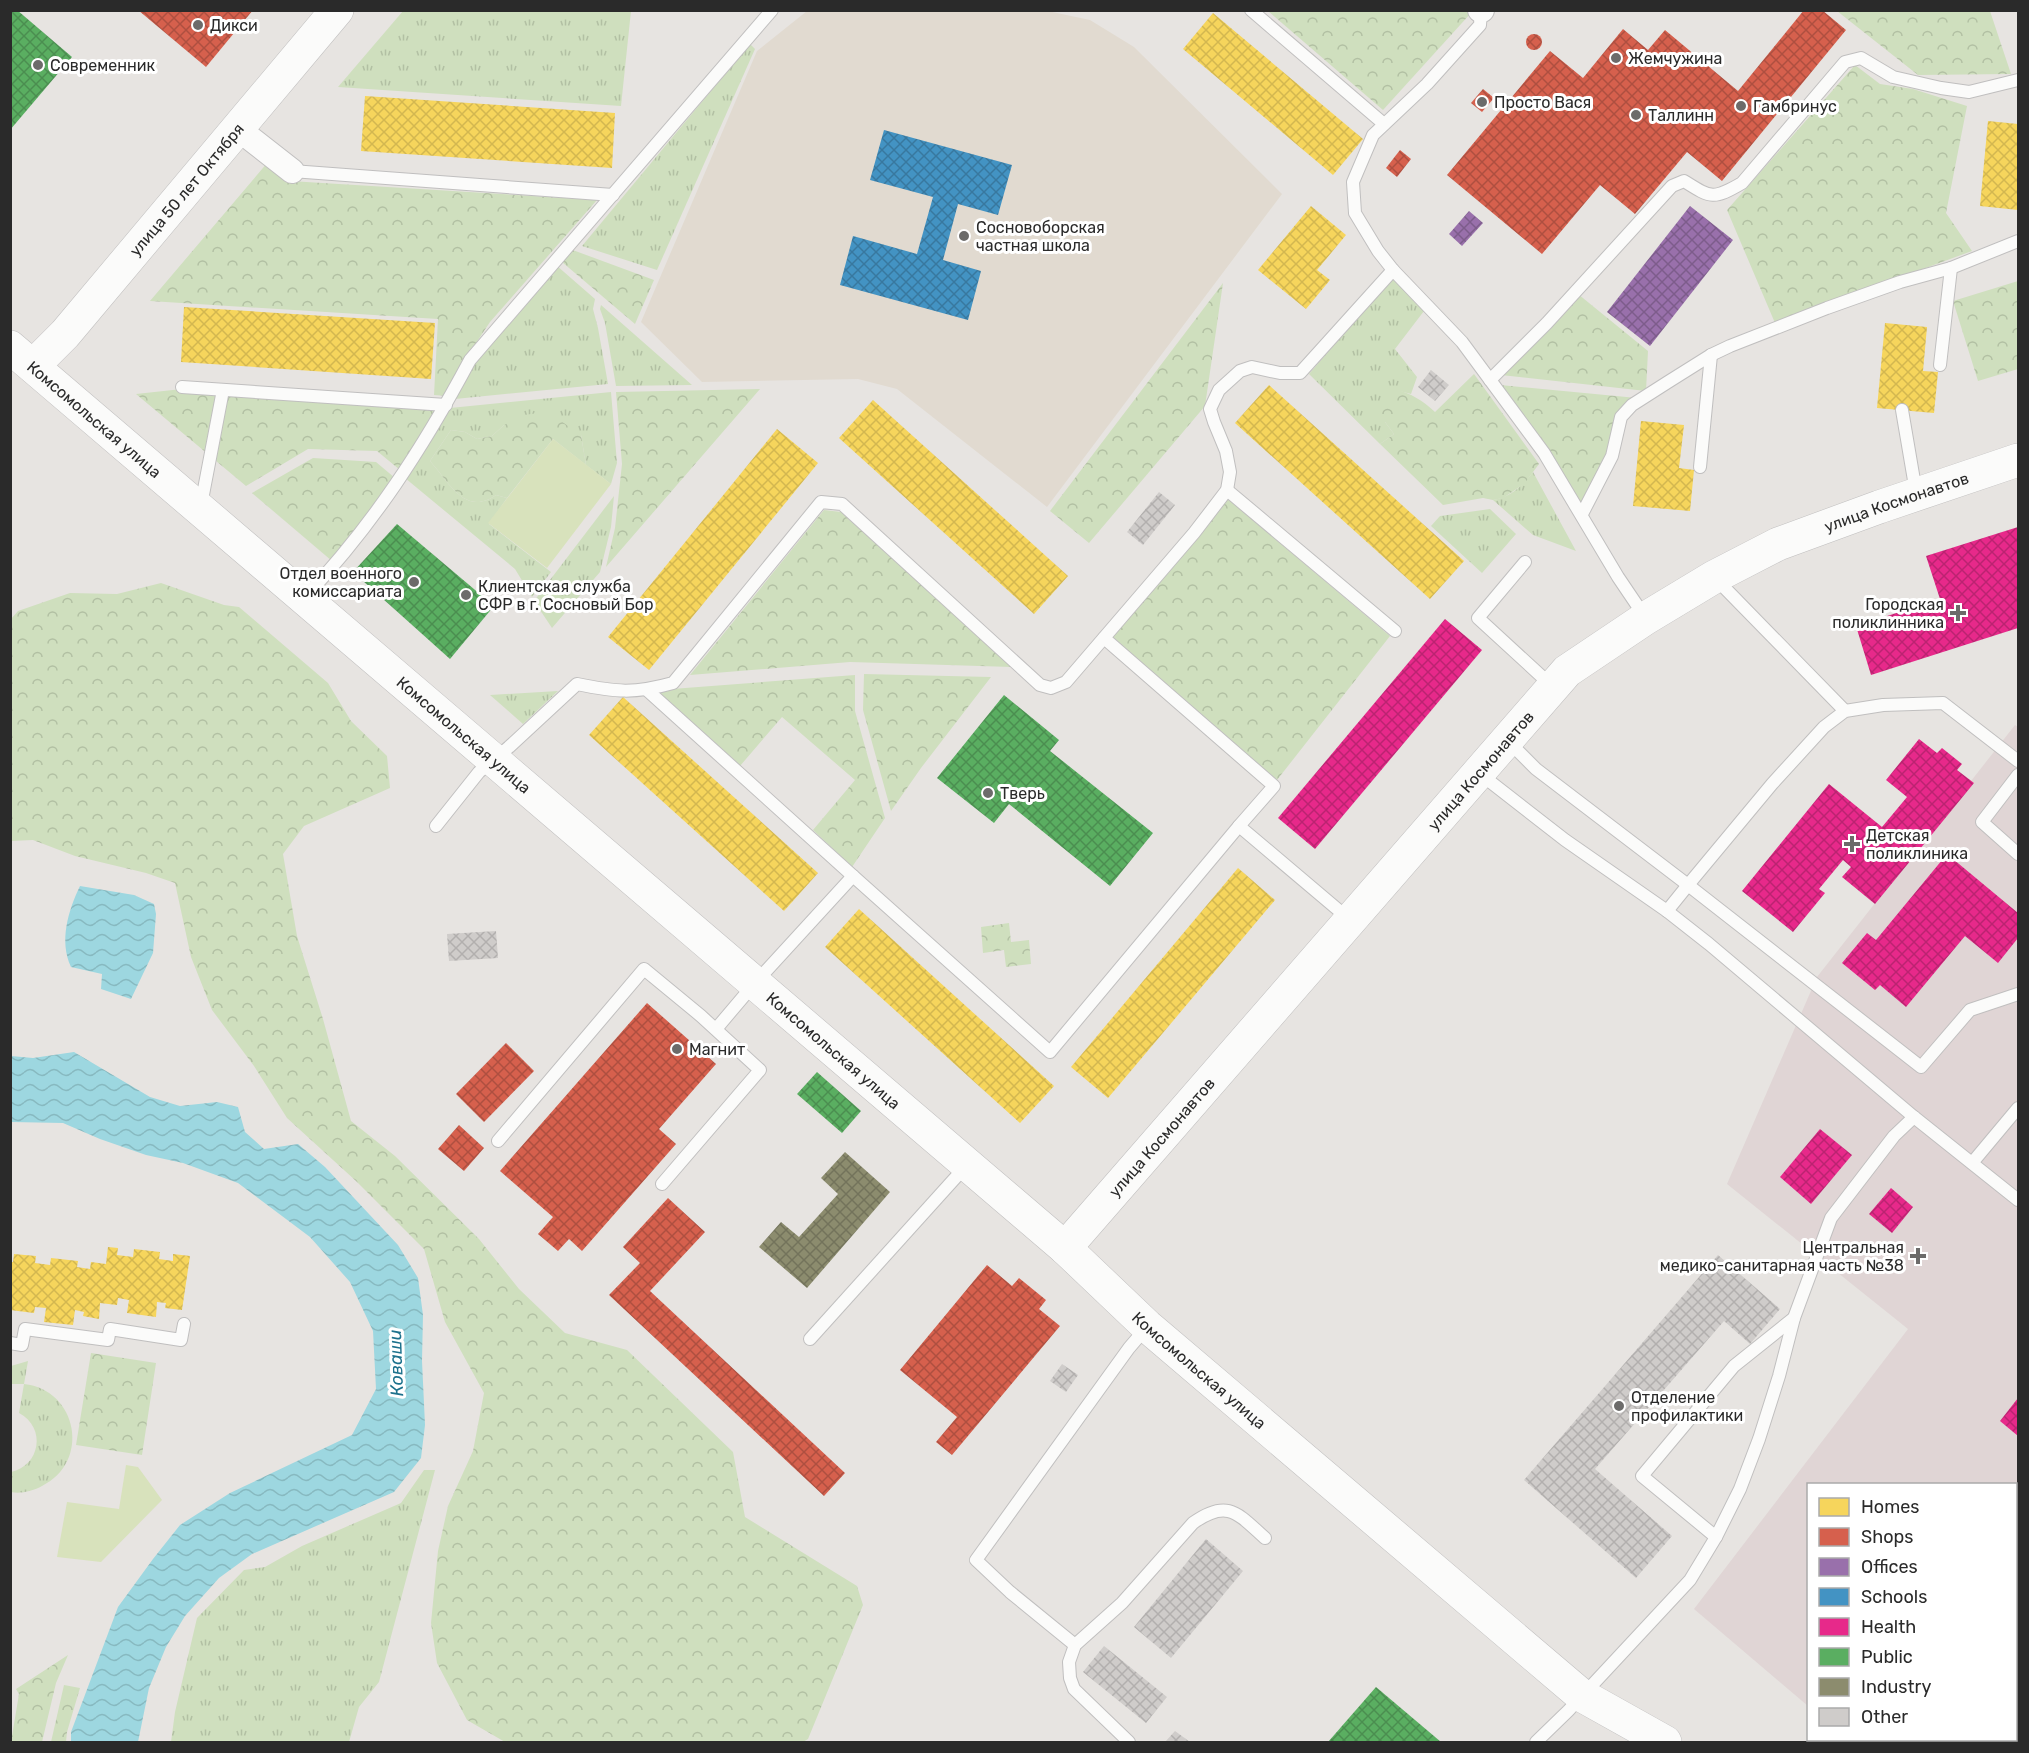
<svg xmlns="http://www.w3.org/2000/svg" width="2029" height="1753" font-family="Rubik,sans-serif">
	<style>
		.education { fill: #e1dad0 }
		.medical { fill: #e0d5d5 }
		.grass { fill: url(#grass-tufts) }
		.forest { fill: url(#forest-crowns) }
		.pitch { fill: #d8e2bc }
		.water { fill: url(#water-waves) }
		.homes { fill: url(#homes-cross-hatch) }
		.shops { fill: url(#shops-cross-hatch) }
		.offices { fill: url(#offices-cross-hatch) }
		.schools { fill: url(#schools-cross-hatch) }
		.health { fill: url(#health-cross-hatch) }
		.public { fill: url(#public-cross-hatch) }
		.industry { fill: url(#industry-cross-hatch) }
		.building { fill: url(#building-cross-hatch) }
		.lines { fill: none; stroke-linecap: round; stroke-linejoin: round }
		.lane-casing { stroke: #c0bfbf; stroke-width: 14 }
		.street-casing { stroke: #c0bfbf; stroke-width: 26 }
		.secondary-casing { stroke: #c0bfbf; stroke-width: 34 }
		.lane { stroke: #fbfbfa; stroke-width: 12 }
		.street { stroke: #fbfbfa; stroke-width: 24 }
		.secondary { stroke: #fbfbfa; stroke-width: 33 }
		.poi-dot { fill: #6c6b6a; stroke: #fff; stroke-width: 2 }
		.labels { text-anchor: middle; dominant-baseline: central; stroke-width: 6; stroke-linejoin: round; paint-order: stroke }
		.poi-label { font-size: 16px; fill: #2a2a2a; stroke: #fff; text-anchor: start }
		.street-label { font-size: 16px; fill: #2a2a2a; stroke: #fff }
		.water-label { font-size: 18px; font-style: italic; fill: #1d718c; stroke: #fff }
	</style>
	<defs>
		<pattern id="grass-tufts" width="24" height="20" patternUnits="userSpaceOnUse" patternTransform="scale(1.5)"><rect width="24" height="20" fill="#cfdfbe"/><path d="M3 7l-1-3M5 7V3M7 7l1-3M15 17l-1-3M17 17v-4M19 17l1-3" fill="none" stroke="#b2c0a3"/></pattern>
		<pattern id="forest-crowns" width="20" height="18" patternUnits="userSpaceOnUse" patternTransform="scale(1.5)"><rect width="20" height="18" fill="#cfdfbe"/><path d="M2 6a3 3 0 1 1 6 0M12 15a3 3 0 1 1 6 0" fill="none" stroke="#b2c0a3"/></pattern>
		<pattern id="water-waves" width="16" height="10" patternUnits="userSpaceOnUse" patternTransform="scale(1.5)"><rect width="16" height="10" fill="#9dd7e0"/><path d="M0 5q4-4 8 0t8 0" fill="none" stroke="#87b9c0"/></pattern>
		<pattern id="homes-cross-hatch" width="8" height="8" patternUnits="userSpaceOnUse" patternTransform="scale(1.5)"><rect width="8" height="8" fill="#f6d55c"/><path d="M0 0l8 8M0 8l8-8" fill="none" stroke="#d3b750"/></pattern>
		<pattern id="shops-cross-hatch" width="8" height="8" patternUnits="userSpaceOnUse" patternTransform="scale(1.5)"><rect width="8" height="8" fill="#d6604d"/><path d="M0 0l8 8M0 8l8-8" fill="none" stroke="#ae4f40"/></pattern>
		<pattern id="offices-cross-hatch" width="8" height="8" patternUnits="userSpaceOnUse" patternTransform="scale(1.5)"><rect width="8" height="8" fill="#9970ab"/><path d="M0 0l8 8M0 8l8-8" fill="none" stroke="#7d5c8b"/></pattern>
		<pattern id="schools-cross-hatch" width="8" height="8" patternUnits="userSpaceOnUse" patternTransform="scale(1.5)"><rect width="8" height="8" fill="#4393c3"/><path d="M0 0l8 8M0 8l8-8" fill="none" stroke="#38789f"/></pattern>
		<pattern id="health-cross-hatch" width="8" height="8" patternUnits="userSpaceOnUse" patternTransform="scale(1.5)"><rect width="8" height="8" fill="#e7298a"/><path d="M0 0l8 8M0 8l8-8" fill="none" stroke="#bb2371"/></pattern>
		<pattern id="public-cross-hatch" width="8" height="8" patternUnits="userSpaceOnUse" patternTransform="scale(1.5)"><rect width="8" height="8" fill="#5aae61"/><path d="M0 0l8 8M0 8l8-8" fill="none" stroke="#4b8e50"/></pattern>
		<pattern id="industry-cross-hatch" width="8" height="8" patternUnits="userSpaceOnUse" patternTransform="scale(1.5)"><rect width="8" height="8" fill="#8c8c6e"/><path d="M0 0l8 8M0 8l8-8" fill="none" stroke="#73735b"/></pattern>
		<pattern id="building-cross-hatch" width="8" height="8" patternUnits="userSpaceOnUse" patternTransform="scale(1.5)"><rect width="8" height="8" fill="#cfccca"/><path d="M0 0l8 8M0 8l8-8" fill="none" stroke="#b2afae"/></pattern>
	</defs>
	<rect width="100%" height="100%" fill="#e7e4e1"/>
	<polygon class="education" points="1043,10 1090,20 1134,47 1282,194 1047,507 897,389 858,379 702,382 641,322 757,51 807,11"/>
	<polygon class="medical" points="2015,725 2018,727 2018,1742 1851,1742 1847,1740 2016,1740 2016,1484 1808,1484 1808,1706 1694,1609 1908,1329 1727,1184 1817,977"/>
	<g class="grass">
		<polygon points="403,11 631,11 621,106 338,87"/>
		<polygon points="750,44 755,49 657,270 582,246"/>
		<polygon points="556,265 595,299 593,309 598,328 608,384 455,399 473,365"/>
		<polygon points="1392,277 1424,311 1395,349 1417,377 1411,394 1395,390 1385,422 1394,434 1380,444 1309,374"/>
		<polygon points="601,305 692,385 616,386 605,323 600,309"/>
		<path d="M611,392L617,463L611,484L586,465L581,435L504,425L492,436L477,439L465,432L451,430L430,461C449,482 465,517 496,495L507,498L489,524L551,572L532,597L515,569L405,478L450,408Z"/>
		<path d="M1533,472L1576,551L1533,535L1493,500C1510,497 1523,486 1533,472Z"/>
		<polygon points="614,496 611,527 600,572 552,628 534,601"/>
		<polygon points="1490,509 1516,534 1482,573 1431,526 1440,516"/>
		<polygon points="558,691 523,724 490,695"/>
		<path d="M28,1361L24,1384C78,1390 91,1462 42,1486C33,1491 21,1494 11,1492V1472C40,1466 47,1428 19,1413L24,1384H11V1366Z"/>
		<polygon points="424,1470 435,1470 379,1682 359,1707 349,1742 171,1742 175,1712 197,1618 244,1570 265,1567 302,1546 401,1503"/>
	</g>
	<g class="forest">
		<polygon points="1467,10 1471,13 1383,110 1268,11"/>
		<polygon points="1837,11 1990,11 2011,74 1918,75"/>
		<polygon points="1855,65 1880,84 1913,89 1967,106 1946,213 1972,251 1775,323 1727,210"/>
		<polygon points="268,162 290,181 597,200 490,322 466,358 447,396 434,395 438,319 150,301"/>
		<polygon points="570,249 654,280 635,324 562,262"/>
		<polygon points="2018,281 2018,369 1978,381 1953,301"/>
		<polygon points="1223,283 1205,406 1089,543 1050,511"/>
		<polygon points="1578,294 1648,351 1646,391 1501,375"/>
		<path d="M1474,374L1539,464L1524,484L1503,498L1493,500L1483,498L1443,505L1380,444L1394,434L1385,422L1380,421C1379,405 1381,399 1395,389C1412,394 1422,400 1435,412Z"/>
		<polygon points="1500,385 1637,398 1581,506"/>
		<polygon points="182,389 438,408 400,470 377,451 308,449 246,486 136,394"/>
		<polygon points="760,389 606,567 615,528 622,464 616,392"/>
		<path d="M538,413L561,421L581,435L586,465L553,439L507,498L496,495C465,517 449,482 430,461L451,430L465,432L477,439L492,436L504,425L524,415Z"/>
		<polygon points="313,458 376,462 395,478 332,561 252,493"/>
		<polygon points="1227,498 1390,636 1277,780 1111,637"/>
		<polygon points="824,510 841,512 1012,667 850,662 690,675"/>
		<polygon points="161,583 224,605 239,607 328,683 351,721 387,756 390,788 304,826 283,854 297,936 323,1019 351,1121 395,1156 479,1239 519,1289 565,1333 627,1350 733,1452 745,1517 857,1586 863,1605 808,1739 803,1742 505,1742 467,1720 437,1663 431,1623 438,1551 448,1506 473,1451 484,1393 445,1322 424,1249 356,1181 287,1118 254,1066 212,1010 191,957 175,883 146,873 75,856 33,840 11,841 11,619 18,611 70,593 117,594"/>
		<polygon points="864,674 991,677 921,768 891,811 863,710"/>
		<polygon points="855,675 855,711 885,818 852,867 813,830 855,780 782,717 740,766 655,692 672,689"/>
		<polygon points="1009,923 1011,942 1029,940 1031,964 1006,967 1004,950 983,953 981,927"/>
		<polygon points="91,1353 156,1363 142,1455 76,1445"/>
		<polygon points="68,1655 56,1683 42,1742 11,1742 19,1694 16,1689"/>
		<polygon points="64,1685 80,1688 67,1732 66,1742 51,1742"/>
	</g>
	<g class="pitch">
		<polygon points="553,439 611,484 547,568 488,523"/>
		<polygon points="126,1465 138,1467 162,1500 101,1562 57,1557 67,1502 119,1509"/>
	</g>
	<g class="water">
		<path d="M80,886L134,895L154,904L156,914L153,953L131,999L101,989L102,974L71,967C59,941 68,911 80,886Z"/>
		<polygon points="74,1052 150,1097 180,1106 217,1102 238,1107 245,1132 264,1149 298,1144 325,1167 398,1245 418,1278 423,1315 422,1361 425,1425 421,1458 394,1492 252,1554 219,1578 185,1616 166,1647 149,1688 138,1742 71,1742 71,1732 118,1607 153,1559 180,1525 230,1493 352,1435 376,1389 373,1331 350,1282 310,1237 238,1183 183,1163 146,1155 100,1139 63,1123 11,1122 11,1056 33,1058"/>
	</g>
	<g class="homes">
		<polygon points="1213,13 1363,139 1333,175 1183,49"/>
		<polygon points="365,96 615,113 612,168 361,151"/>
		<polygon points="1988,121 2018,124 2018,210 1980,206"/>
		<polygon points="1311,206 1346,235 1317,270 1330,280 1306,309 1258,270"/>
		<polygon points="184,307 435,323 431,379 181,362"/>
		<polygon points="1885,323 1927,327 1923,371 1938,372 1934,413 1877,408"/>
		<polygon points="1269,385 1464,561 1430,599 1235,423"/>
		<polygon points="873,400 1068,576 1034,614 839,438"/>
		<polygon points="1641,421 1684,425 1679,468 1694,470 1690,511 1633,506"/>
		<polygon points="777,429 818,463 649,670 608,637"/>
		<polygon points="623,697 818,873 784,911 589,735"/>
		<polygon points="1238,868 1275,900 1108,1098 1071,1067"/>
		<polygon points="859,909 1054,1086 1020,1123 825,947"/>
		<polygon points="108,1247 118,1248 117,1255 133,1257 134,1249 160,1252 159,1259 173,1261 173,1254 190,1256 182,1310 165,1308 166,1303 157,1302 156,1317 127,1313 129,1300 118,1298 117,1305 100,1303 99,1319 83,1316 84,1312 75,1310 73,1325 44,1322 46,1308 35,1307 34,1313 10,1310 10,1262 13,1262 14,1254 36,1256 35,1263 50,1265 51,1258 78,1261 77,1267 90,1269 91,1262 106,1264"/>
	</g>
	<g class="shops">
		<polygon points="138,10 253,10 206,67"/>
		<polygon points="1804,10 1822,10 1846,30 1722,181 1687,152 1635,214 1600,185 1542,254 1447,175 1550,51 1583,78 1623,29 1648,50 1665,30 1738,91"/>
		<circle cx="1534" cy="42" r="8"/>
		<polygon points="1483,89 1494,98 1482,112 1471,103"/>
		<polygon points="1400,150 1411,159 1397,177 1386,168"/>
		<polygon points="647,1003 716,1064 659,1129 676,1144 582,1251 569,1239 558,1251 538,1234 553,1217 500,1171"/>
		<polygon points="506,1043 534,1071 484,1122 456,1094"/>
		<polygon points="459,1125 484,1148 464,1171 438,1149"/>
		<polygon points="668,1198 705,1232 650,1291 845,1473 824,1496 609,1295 640,1263 623,1247"/>
		<polygon points="987,1265 1012,1286 1019,1278 1046,1300 1039,1309 1060,1326 952,1455 936,1442 957,1417 900,1370"/>
	</g>
	<g class="offices">
		<polygon points="1690,206 1733,240 1650,346 1607,312"/>
		<polygon points="1469,211 1483,223 1462,246 1449,234"/>
	</g>
	<polygon class="schools" points="884,130 1012,165 998,215 958,204 943,260 981,271 968,320 840,285 853,236 917,254 933,197 870,180"/>
	<g class="health">
		<polygon points="2018,527 2018,628 1871,675 1856,626 1940,599 1926,556"/>
		<polygon points="1445,619 1482,650 1315,849 1278,818"/>
		<polygon points="1919,739 1937,753 1942,748 1962,764 1957,770 1974,783 1875,904 1842,877 1851,867 1843,860 1819,889 1825,893 1793,932 1742,891 1829,784 1882,827 1907,797 1886,780"/>
		<polygon points="1947,854 2018,913 2018,938 1998,963 1965,936 1906,1007 1880,985 1875,990 1842,963 1867,933 1876,940"/>
		<polygon points="1820,1129 1852,1155 1811,1204 1780,1177"/>
		<polygon points="1891,1188 1913,1207 1892,1233 1869,1214"/>
		<polygon points="2018,1398 2018,1436 2000,1421"/>
		<polygon points="2016,1560 2018,1563 2018,1624 2016,1621"/>
		<polygon points="2016,1690 2018,1692 2018,1742 1975,1742 1977,1740 2016,1740"/>
	</g>
	<g class="public">
		<polygon points="10,10 17,10 72,57 10,130"/>
		<polygon points="397,524 494,606 450,659 353,572"/>
		<polygon points="1004,695 1059,740 1050,751 1153,833 1110,886 1009,804 994,823 937,778"/>
		<polygon points="817,1072 861,1111 842,1133 797,1094"/>
		<polygon points="1376,1687 1441,1742 1328,1742"/>
	</g>
	<polygon class="industry" points="845,1152 890,1192 807,1288 759,1247 781,1222 799,1237 838,1194 821,1178"/>
	<g class="building">
		<polygon points="1431,370 1449,385 1435,401 1418,387"/>
		<polygon points="1159,492 1175,505 1143,545 1127,532"/>
		<polygon points="496,931 498,958 449,961 447,934"/>
		<polygon points="1718,1255 1780,1309 1750,1344 1724,1321 1595,1469 1672,1536 1636,1578 1524,1480"/>
		<polygon points="1062,1364 1078,1375 1066,1392 1050,1381"/>
		<polygon points="1206,1539 1243,1571 1171,1658 1134,1627"/>
		<polygon points="1104,1646 1167,1697 1146,1723 1083,1672"/>
		<polygon points="1175,1731 1190,1742 1165,1742"/>
	</g>
	<g class="lines">
		<g class="lane-casing">
			<g id="lane">
				<polyline points="1251,10 1384,124"/>
				<polyline points="1481,11 1480,25 1427,84 1373,135 1353,182 1355,213 1378,251 1393,270 1462,342 1544,453 1618,577 1645,617"/>
				<polyline points="292,171 613,195"/>
				<polyline points="1940,365 1951,268"/>
				<path d="M1490,380L1547,323L1672,186L1684,181C1711,198 1713,200 1742,183L1845,62L1861,58L1893,77L1941,88L1969,92L2018,80"/>
				<polyline points="182,387 446,405"/>
				<polyline points="1902,410 1916,492"/>
				<polyline points="1700,467 1711,355"/>
				<polyline points="1227,490 1395,631"/>
				<polyline points="201,505 223,390"/>
				<polyline points="1582,514 1612,456 1621,417 1632,405 1668,382 1711,355 1730,346 1827,308 1900,282 1951,268 2018,241"/>
				<polyline points="1525,562 1478,618 1552,686"/>
				<polyline points="1716,579 1845,711"/>
				<path d="M305,597C373,525 423,448 470,360L772,10"/>
				<polyline points="1104,638 1274,786 1239,826 1349,919"/>
				<polyline points="647,690 853,876 755,983 716,1029"/>
				<polyline points="1508,741 1536,769 1688,885 1772,784 1824,727 1845,711 1883,705 1943,703 2018,761"/>
				<polyline points="1479,773 1565,840 1667,911 1709,944 1914,1117 2018,1200"/>
				<polyline points="2018,775 1982,822 2018,854"/>
				<path d="M436,826L479,772L509,747L577,684C616,692 634,694 673,683L821,502L842,504L1040,685L1051,688L1066,682L1194,533L1227,490L1230,472L1226,451L1214,422L1210,409L1219,390L1240,371L1252,367L1280,373H1300L1393,270"/>
				<polyline points="853,876 1050,1052 1239,826"/>
				<polyline points="1667,911 1688,885 1921,1067 1970,1010 2018,994"/>
				<polyline points="498,1141 644,969 701,1016 760,1070 662,1184"/>
				<polyline points="1972,1163 2018,1108"/>
				<polyline points="810,1339 966,1166"/>
				<polyline points="10,1343 22,1345 25,1329 108,1340 110,1329 181,1340 184,1324"/>
				<polyline points="1716,1537 1642,1476 1734,1366 1794,1318"/>
				<polyline points="1075,1645 1010,1592 976,1560 1129,1348 1147,1327"/>
				<polyline points="2016,1653 2018,1656"/>
				<path d="M1129,1742L1074,1689L1070,1678L1069,1662L1075,1645L1122,1603L1193,1523C1228,1498 1238,1514 1265,1538"/>
				<polyline points="1536,1742 1568,1711 1690,1580 1716,1537 1740,1489 1759,1439 1779,1376 1794,1318 1831,1218 1894,1136 1914,1117"/>
			</g>
		</g>
		<g class="street-casing">
			<g id="street">
				<polyline points="1480,10 1482,10"/>
				<polyline points="237,128 292,171"/>
			</g>
		</g>
		<g class="secondary-casing">
			<g id="secondary">
				<path id="s1" d="M10,347L1065,1248L1147,1326L1581,1695L1665,1742"/>
				<path id="s2" d="M33,366L65,334L337,10"/>
				<path id="s3" d="M1065,1248L1567,671L1646,618L1714,577L1778,544L1879,507L2018,460"/>
			</g>
		</g>
		<use href="#lane" class="lane"/>
		<use href="#street" class="street"/>
		<use href="#secondary" class="secondary"/>
	</g>
	<g class="poi-dot">
		<circle cx="198" cy="25" r="6"/>
		<circle cx="1616" cy="58" r="6"/>
		<circle cx="38" cy="65" r="6"/>
		<circle cx="1482" cy="102" r="6"/>
		<circle cx="1741" cy="106" r="6"/>
		<circle cx="1636" cy="115" r="6"/>
		<circle cx="964" cy="236" r="6"/>
		<circle cx="414" cy="582" r="6"/>
		<circle cx="466" cy="595" r="6"/>
		<path d="M1955 604h6v6h6v6h-6v6h-6v-6h-6v-6h6z"/>
		<circle cx="988" cy="793" r="6"/>
		<path d="M1849 835h6v6h6v6h-6v6h-6v-6h-6v-6h6z"/>
		<circle cx="677" cy="1049" r="6"/>
		<path d="M1915 1247h6v6h6v6h-6v6h-6v-6h-6v-6h6z"/>
		<circle cx="1619" cy="1406" r="6"/>
	</g>
	<g class="labels">
		<g class="poi-label">
			<text x="210" y="25">Дикси</text>
			<text x="1628" y="58">Жемчужина</text>
			<text x="50" y="65">Современник</text>
			<text x="1494" y="102">Просто Вася</text>
			<text x="1753" y="106">Гамбринус</text>
			<text x="1648" y="115">Таллинн</text>
			<text x="976" y="227">Сосновоборская<tspan x="976" dy="18">частная школа</tspan></text>
			<text x="402" y="573" text-anchor="end">Отдел военного<tspan x="402" dy="18">комиссариата</tspan></text>
			<text x="478" y="586">Клиентская служба<tspan x="478" dy="18">СФР в г. Сосновый Бор</tspan></text>
			<text x="1944" y="604" text-anchor="end">Городская<tspan x="1944" dy="18">поликлинника</tspan></text>
			<text x="1000" y="793">Тверь</text>
			<text x="1866" y="835">Детская<tspan x="1866" dy="18">поликлиника</tspan></text>
			<text x="689" y="1049">Магнит</text>
			<text x="1904" y="1247" text-anchor="end">Центральная<tspan x="1904" dy="18">медико-санитарная часть №38</tspan></text>
			<text x="1631" y="1397">Отделение<tspan x="1631" dy="18">профилактики</tspan></text>
		</g>
		<g class="street-label">
			<text stroke="none"><textPath href="#s2" startOffset="234">улица 50 лет Октября</textPath></text>
			<text stroke="none"><textPath href="#s1" startOffset="111">Комсомольская улица</textPath></text>
			<text stroke="none"><textPath href="#s3" startOffset="1137">улица Космонавтов</textPath></text>
			<text stroke="none"><textPath href="#s1" startOffset="597">Комсомольская улица</textPath></text>
			<text stroke="none"><textPath href="#s3" startOffset="633">улица Космонавтов</textPath></text>
			<text stroke="none"><textPath href="#s1" startOffset="1083">Комсомольская улица</textPath></text>
			<text stroke="none"><textPath href="#s3" startOffset="147">улица Космонавтов</textPath></text>
			<text stroke="none"><textPath href="#s1" startOffset="1569">Комсомольская улица</textPath></text>
		</g>
		<g class="water-label">
			<text transform="translate(396 1363) rotate(-92)">Коваши</text>
		</g>
	</g>
	<rect width="2029" height="1753" fill="none" stroke="#2a2a2a" stroke-width="24"/>
	<rect x="1807" y="1483" width="210" height="258" fill="#ffffff" stroke="#aaaaaa" stroke-width="1.5"/>
	<rect x="1819" y="1498" width="30" height="18" fill="#f6d55c" stroke="#aaaaaa" stroke-width="1.5"/>
	<text x="1861" y="1513" font-size="18" fill="#2a2a2a">Homes</text>
	<rect x="1819" y="1528" width="30" height="18" fill="#d6604d" stroke="#aaaaaa" stroke-width="1.5"/>
	<text x="1861" y="1543" font-size="18" fill="#2a2a2a">Shops</text>
	<rect x="1819" y="1558" width="30" height="18" fill="#9970ab" stroke="#aaaaaa" stroke-width="1.5"/>
	<text x="1861" y="1573" font-size="18" fill="#2a2a2a">Offices</text>
	<rect x="1819" y="1588" width="30" height="18" fill="#4393c3" stroke="#aaaaaa" stroke-width="1.5"/>
	<text x="1861" y="1603" font-size="18" fill="#2a2a2a">Schools</text>
	<rect x="1819" y="1618" width="30" height="18" fill="#e7298a" stroke="#aaaaaa" stroke-width="1.5"/>
	<text x="1861" y="1633" font-size="18" fill="#2a2a2a">Health</text>
	<rect x="1819" y="1648" width="30" height="18" fill="#5aae61" stroke="#aaaaaa" stroke-width="1.5"/>
	<text x="1861" y="1663" font-size="18" fill="#2a2a2a">Public</text>
	<rect x="1819" y="1678" width="30" height="18" fill="#8c8c6e" stroke="#aaaaaa" stroke-width="1.5"/>
	<text x="1861" y="1693" font-size="18" fill="#2a2a2a">Industry</text>
	<rect x="1819" y="1708" width="30" height="18" fill="#cfccca" stroke="#aaaaaa" stroke-width="1.5"/>
	<text x="1861" y="1723" font-size="18" fill="#2a2a2a">Other</text>
</svg>
